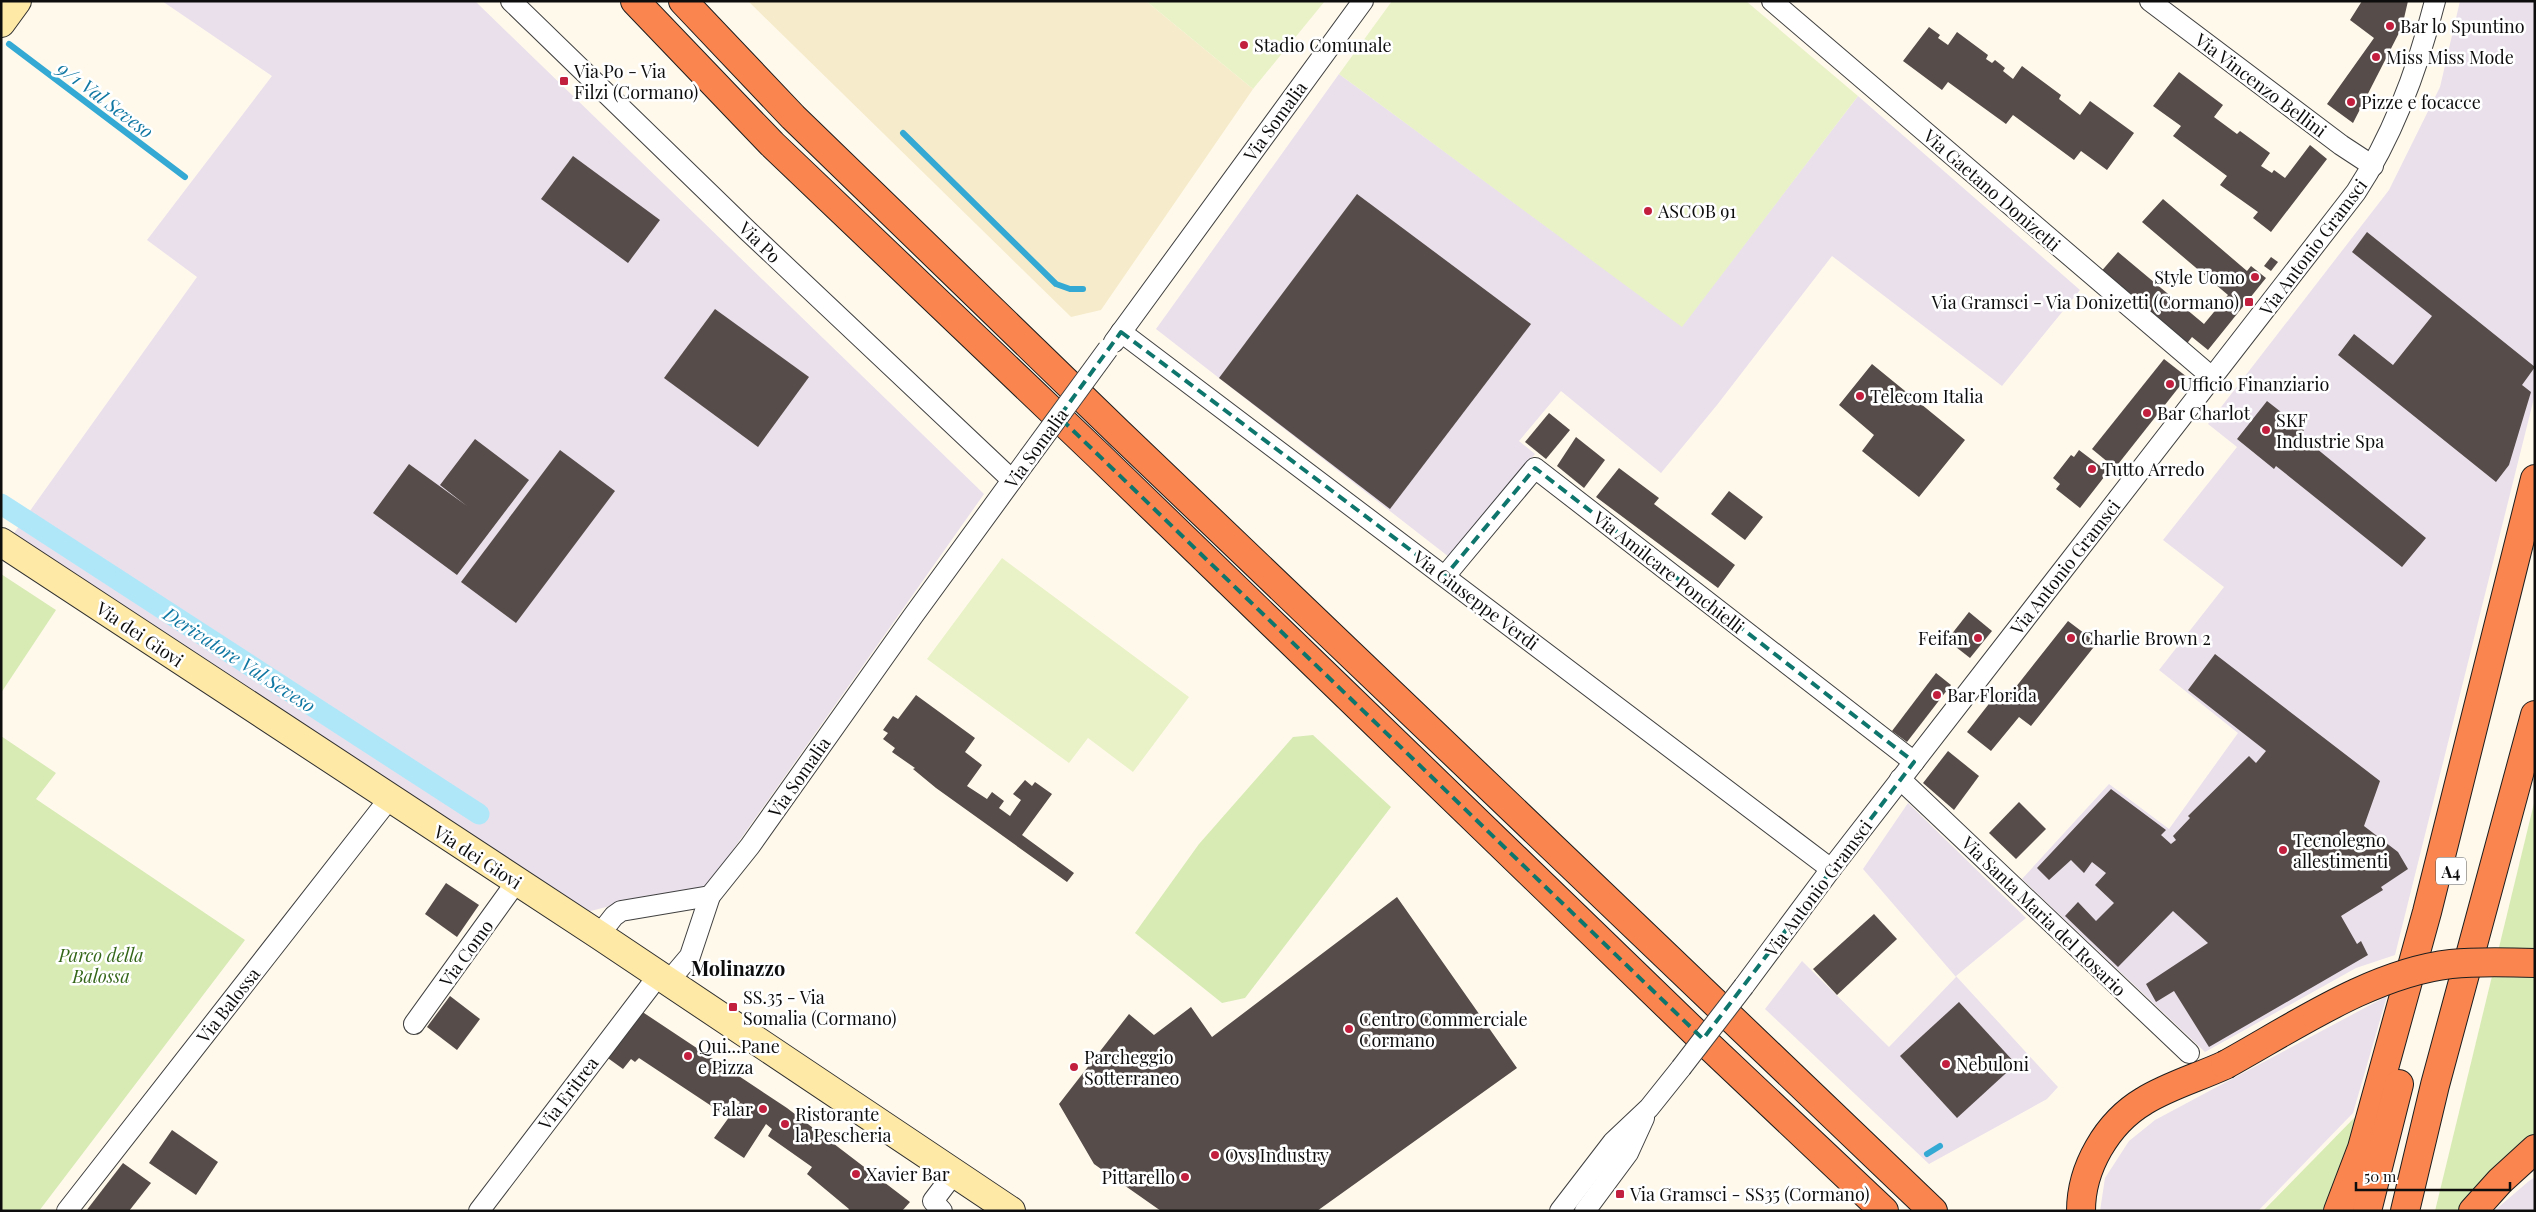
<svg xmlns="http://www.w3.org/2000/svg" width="2536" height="1212" font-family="'Playfair Display',serif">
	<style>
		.industrial { fill: #e9e0ec }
		.farmland { fill: #f6eccb }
		.green { fill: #d8ebb5 }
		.pitch { fill: #e9f2c7 }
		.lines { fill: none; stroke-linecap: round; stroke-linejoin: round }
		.stream { stroke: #33a9d3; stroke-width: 6 }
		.canal { stroke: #afe7f9; stroke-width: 21 }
		.building { fill: #564c49 }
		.street-casing { stroke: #404040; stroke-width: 22 }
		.secondary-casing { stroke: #2f2f2f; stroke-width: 30 }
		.highway-casing { stroke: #1e1e1e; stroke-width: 30 }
		.street { stroke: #fff; stroke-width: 20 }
		.secondary { stroke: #ffe9a7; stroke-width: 28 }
		.highway { stroke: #fa854f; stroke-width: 28 }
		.street-bridge-casing { stroke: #404040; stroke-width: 22; stroke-linecap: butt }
		.highway-bridge-casing { stroke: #1e1e1e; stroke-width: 30; stroke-linecap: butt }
		.street-bridge { stroke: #fff; stroke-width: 20 }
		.highway-bridge { stroke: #fa854f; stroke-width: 28 }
		.marked { fill: none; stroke: #0f766e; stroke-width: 4; stroke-dasharray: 10 6; stroke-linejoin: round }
		.poi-dot { fill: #c21f3e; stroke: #fff; stroke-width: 2 }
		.labels { text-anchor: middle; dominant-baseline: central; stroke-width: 5; stroke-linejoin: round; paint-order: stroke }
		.shield { fill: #fff; stroke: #565656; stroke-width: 1 }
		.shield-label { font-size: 16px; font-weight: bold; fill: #0d0d0d }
		.poi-label { font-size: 18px; fill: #0d0d0d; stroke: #fff; text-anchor: start }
		.street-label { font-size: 18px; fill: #0d0d0d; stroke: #fff }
		.park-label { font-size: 18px; font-style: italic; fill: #35671a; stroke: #fff }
		.water-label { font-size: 19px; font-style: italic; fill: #1178a3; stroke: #fff }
		.quarter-label { font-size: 20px; font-weight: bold; fill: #0d0d0d; stroke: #fff }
	</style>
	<rect width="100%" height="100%" fill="#fff9ec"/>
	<g class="industrial">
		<polygon points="162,1 475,1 984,494 706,888 637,899 583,913 12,536 197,277 147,240 272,76"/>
		<polygon points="2460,1 2535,1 2535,394 2395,955 2356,968 2205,1052 2022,879 2109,784 2169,829 2238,733 2159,670 2224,587 2163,540 2237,447 2208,424 2389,190 2440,87"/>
		<polygon points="1339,74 1682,326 1858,96 2080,290 2002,386 1832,256 1717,405 1661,473 1561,391 1519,441 1535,454 1449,557 1156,329"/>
		<polygon points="1908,803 2026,918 1956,976 2058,1087 2047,1099 1929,1164 1765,1009 1802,961 1889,1047 1956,977 1863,869"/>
		<polygon points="2387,996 2353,1113 2258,1211 2100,1211 2105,1178 2129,1141 2155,1120"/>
		<polygon points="2535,1177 2535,1211 2494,1211 2529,1181"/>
	</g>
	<polygon class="farmland" points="748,1 1146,1 1253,89 1101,310 1071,317"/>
	<g class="green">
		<polygon points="1,574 56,610 1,693"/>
		<polygon points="1313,735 1391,807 1245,998 1222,1003 1135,933 1199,844 1293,737"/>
		<polygon points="1,736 56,773 36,799 245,940 39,1211 1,1211"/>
		<polygon points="2535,799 2535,1139 2463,1211 2435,1211"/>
		<polygon points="2357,1115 2333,1211 2263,1211"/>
	</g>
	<g class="pitch">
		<polygon points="1146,1 1325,1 1253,89"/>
		<polygon points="1392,1 1746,1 1858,96 1682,327 1339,74"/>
		<polygon points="1002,558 1189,697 1133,772 1088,738 1069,763 927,659"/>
	</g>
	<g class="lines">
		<g class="stream">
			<polyline points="9,44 185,177"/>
			<polyline points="903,133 1056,284 1070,289 1083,289"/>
			<polyline points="1927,1154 1940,1146"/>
		</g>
		<polyline class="canal" points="1,504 479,814"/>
	</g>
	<g class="building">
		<polygon points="2362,1 2408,1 2402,27 2353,123 2327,104 2374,38 2350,20"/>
		<polygon points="1929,27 1940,35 1938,38 1948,45 1957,32 1988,55 1986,59 1992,63 1995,60 2005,68 2003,71 2013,79 2022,66 2061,95 2059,99 2080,115 2090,101 2134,133 2107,170 2081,151 2074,160 2013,115 2006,124 1948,82 1942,90 1903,61"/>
		<polygon points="2179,72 2223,105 2214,117 2237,134 2240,131 2270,153 2261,166 2272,173 2274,170 2285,178 2310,145 2327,159 2271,232 2253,218 2258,212 2220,185 2227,176 2173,136 2181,126 2153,106"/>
		<polygon points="573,156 660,220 628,263 541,199"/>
		<polygon points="1357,194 1531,324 1390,509 1219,378"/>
		<polygon points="2163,199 2247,271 2251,266 2266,278 2208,350 2192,337 2185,346 2099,274 2118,252 2204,324 2228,295 2142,222"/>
		<polygon points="2367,232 2535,367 2522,385 2531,392 2509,465 2496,482 2338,355 2354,334 2393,365 2432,316 2352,252"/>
		<polygon points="2271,257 2278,262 2271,271 2264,266"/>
		<polygon points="715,309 809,377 758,447 664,378"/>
		<polygon points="2164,359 2187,377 2115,468 2092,449"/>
		<polygon points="1872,364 1965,440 1919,497 1862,451 1874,435 1839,405"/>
		<polygon points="2267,401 2304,430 2300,435 2426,538 2402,567 2276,466 2274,469 2237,439"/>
		<polygon points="1549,413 1570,430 1546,459 1525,442"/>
		<polygon points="1576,437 1605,460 1584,488 1557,466"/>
		<polygon points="475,439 529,480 457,575 373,513 409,464 467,506 440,485"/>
		<polygon points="560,450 615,491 516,623 461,582"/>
		<polygon points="2079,450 2108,472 2080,508 2056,489 2060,484 2053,478 2071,455 2074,457"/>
		<polygon points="1619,468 1659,498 1654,504 1735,565 1718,588 1596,497"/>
		<polygon points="1729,491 1763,517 1745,540 1711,514"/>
		<polygon points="1969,612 1992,631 1970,658 1947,640"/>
		<polygon points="2068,621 2097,643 2031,726 2019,717 1991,751 1967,732 1995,696 2004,702"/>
		<polygon points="2215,654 2380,781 2364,826 2398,852 2408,869 2381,887 2383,890 2341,916 2357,944 2361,941 2368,955 2209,1047 2174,991 2156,1002 2146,984 2208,943 2173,911 2118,967 2065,916 2078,902 2096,921 2114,903 2095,885 2106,873 2092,862 2084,873 2071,860 2049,880 2037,868 2111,789 2166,830 2161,835 2171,844 2176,840 2173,836 2190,818 2188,816 2249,756 2256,763 2266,751 2188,690"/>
		<polygon points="1936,673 1951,685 1907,742 1892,731"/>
		<polygon points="916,695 975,738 965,752 982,765 967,786 987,799 992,792 1004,801 999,808 1010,816 1021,800 1013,794 1025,780 1032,786 1035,782 1052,794 1022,835 1074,873 1067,882 936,788 913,769 915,768 892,752 895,748 883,739 888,733 883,730 893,716 898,719"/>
		<polygon points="1948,751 1979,776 1954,810 1923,783"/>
		<polygon points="2019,802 2046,829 2016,859 1989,833"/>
		<polygon points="446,883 479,905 457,937 425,914"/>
		<polygon points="1397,897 1517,1068 1317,1211 1161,1211 1094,1164 1059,1104 1129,1014 1154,1035 1191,1007 1212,1037"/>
		<polygon points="1874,914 1897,939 1837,995 1813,969"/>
		<polygon points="450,996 480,1019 457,1050 427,1027"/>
		<polygon points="1959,1002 2016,1064 1957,1118 1900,1056"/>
		<polygon points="641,1011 787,1108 910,1202 902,1211 848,1211 849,1209 807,1174 812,1167 768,1136 772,1129 766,1124 744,1158 714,1138 740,1102 732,1097 722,1113 639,1058 635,1062 631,1059 623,1069 605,1056"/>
		<polygon points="172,1130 218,1162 196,1195 149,1163"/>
		<polygon points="123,1163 151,1183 129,1211 86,1211"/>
	</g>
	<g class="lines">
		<g class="street-casing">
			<g id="street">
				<polyline points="511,1 748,231 1012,480"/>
				<polyline points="1772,1 2213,378"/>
				<polyline points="2150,1 2341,145 2373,166"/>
				<polyline points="1121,332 1831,869"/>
				<polyline points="1114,342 1363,1"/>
				<polyline points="1445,576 1535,468 1914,762"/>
				<polyline points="1900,779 2189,1053"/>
				<polyline points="599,935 614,916 621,911 710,896"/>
				<polyline points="668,982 690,956 710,896 750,846 913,616 1029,457"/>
				<path d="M1744,986L1831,869L2356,192C2394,134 2418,68 2435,1"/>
				<polyline points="414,1024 517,881"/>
				<polyline points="67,1211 389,799"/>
				<polyline points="479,1211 658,976"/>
				<polyline points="942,1211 933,1201 955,1172"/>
				<polyline points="1560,1211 1613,1142 1649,1108 1681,1068"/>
				<polyline points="1585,1211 1628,1153 1644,1118"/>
			</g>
		</g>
		<g class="secondary-casing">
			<g id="secondary">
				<polyline points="1,23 17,1"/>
				<polyline points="1,542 599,935 1011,1211"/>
			</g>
		</g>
		<g class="highway-casing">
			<g id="highway">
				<polyline points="635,1 772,144 1099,456 1705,1042 1884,1211"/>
				<polyline points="683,1 793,117 1118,432 1933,1211"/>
				<path d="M2081,1211C2081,1168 2107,1123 2144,1101C2168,1086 2199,1077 2225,1065"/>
				<polyline points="2338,1211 2362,1148 2427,912 2535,479"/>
				<polyline points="2367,1211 2399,1084"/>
				<polyline points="2405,1211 2435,1085 2535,715"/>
				<polyline points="2473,1211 2500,1181 2535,1149"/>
			</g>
		</g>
		<use href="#street" class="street"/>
		<use href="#secondary" class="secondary"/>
		<use href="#highway" class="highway"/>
		<g class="street-bridge-casing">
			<g id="street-bridge">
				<polyline points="1029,457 1108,349"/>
				<polyline points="1681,1068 1744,986"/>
			</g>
		</g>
		<g class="highway-bridge-casing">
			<path id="highway-bridge" d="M2225,1065C2294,1027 2372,973 2451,964C2479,961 2507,962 2535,963"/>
		</g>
		<use href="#street-bridge" class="street-bridge"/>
		<use href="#highway-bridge" class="highway-bridge"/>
	</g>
	<path class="marked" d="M1121,332L1445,576L1535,468L1914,762L1703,1039L1059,417Z"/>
	<g class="poi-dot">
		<circle cx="2390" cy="26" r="5"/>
		<circle cx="1244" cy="45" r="5"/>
		<circle cx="2376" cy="57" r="5"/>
		<rect x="559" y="76" width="10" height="10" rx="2.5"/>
		<circle cx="2351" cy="102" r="5"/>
		<circle cx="1648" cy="211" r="5"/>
		<circle cx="2255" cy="277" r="5"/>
		<rect x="2244" y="297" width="10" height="10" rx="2.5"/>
		<circle cx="2170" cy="384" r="5"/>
		<circle cx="1860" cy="396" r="5"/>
		<circle cx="2147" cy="413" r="5"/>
		<circle cx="2266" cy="430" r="5"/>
		<circle cx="2092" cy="469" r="5"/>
		<circle cx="1978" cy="638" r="5"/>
		<circle cx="2071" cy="638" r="5"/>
		<circle cx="1937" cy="695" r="5"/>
		<circle cx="2283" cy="850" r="5"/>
		<rect x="728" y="1002" width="10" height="10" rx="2.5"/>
		<circle cx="1349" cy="1029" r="5"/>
		<circle cx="688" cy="1056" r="5"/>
		<circle cx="1946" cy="1064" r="5"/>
		<circle cx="1074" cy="1067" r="5"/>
		<circle cx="763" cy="1109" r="5"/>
		<circle cx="785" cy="1124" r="5"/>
		<circle cx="1215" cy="1155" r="5"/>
		<circle cx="856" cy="1174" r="5"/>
		<circle cx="1185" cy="1177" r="5"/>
		<rect x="1615" y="1189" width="10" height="10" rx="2.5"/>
	</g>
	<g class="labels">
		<rect class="shield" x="2436" y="857.5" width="30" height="27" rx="4"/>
		<g class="shield-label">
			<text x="2451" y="871">A4</text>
		</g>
		<g class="poi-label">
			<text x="2400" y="26">Bar lo Spuntino</text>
			<text x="1254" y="45">Stadio Comunale</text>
			<text x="2386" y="57">Miss Miss Mode</text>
			<text x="574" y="71">Via Po - Via<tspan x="574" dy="21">Filzi (Cormano)</tspan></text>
			<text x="2361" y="102">Pizze e focacce</text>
			<text x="1658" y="211">ASCOB 91</text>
			<text x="2245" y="277" text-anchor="end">Style Uomo</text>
			<text x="2239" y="302" text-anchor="end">Via Gramsci - Via Donizetti (Cormano)</text>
			<text x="2180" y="384">Ufficio Finanziario</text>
			<text x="1870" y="396">Telecom Italia</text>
			<text x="2157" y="413">Bar Charlot</text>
			<text x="2276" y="420">SKF<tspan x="2276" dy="21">Industrie Spa</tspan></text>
			<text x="2102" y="469">Tutto Arredo</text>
			<text x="1968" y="638" text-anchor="end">Feifan</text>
			<text x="2081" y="638">Charlie Brown 2</text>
			<text x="1947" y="695">Bar Florida</text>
			<text x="2293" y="840">Tecnolegno<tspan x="2293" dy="21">allestimenti</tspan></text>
			<text x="743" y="997">SS.35 - Via<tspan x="743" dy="21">Somalia (Cormano)</tspan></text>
			<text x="1359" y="1019">Centro Commerciale<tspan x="1359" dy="21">Cormano</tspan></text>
			<text x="698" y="1046">Qui...Pane<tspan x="698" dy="21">e Pizza</tspan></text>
			<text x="1084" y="1057">Parcheggio<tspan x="1084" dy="21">Sotterraneo</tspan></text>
			<text x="1956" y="1064">Nebuloni</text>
			<text x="753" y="1109" text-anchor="end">Falar</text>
			<text x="795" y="1114">Ristorante<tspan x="795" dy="21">la Pescheria</tspan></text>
			<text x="1225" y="1155">Ovs Industry</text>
			<text x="866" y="1174">Xavier Bar</text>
			<text x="1175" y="1177" text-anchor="end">Pittarello</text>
			<text x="1630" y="1194">Via Gramsci - SS35 (Cormano)</text>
		</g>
		<g class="street-label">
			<text transform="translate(2261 85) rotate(37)">Via Vincenzo Bellini</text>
			<text transform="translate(1275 121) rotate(-54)">Via Somalia</text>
			<text transform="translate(1992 190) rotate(41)">Via Gaetano Donizetti</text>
			<text transform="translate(760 242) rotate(44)">Via Po</text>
			<text transform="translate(2313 247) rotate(-53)">Via Antonio Gramsci</text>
			<text transform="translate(1036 448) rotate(-54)">Via Somalia</text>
			<text transform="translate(2065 567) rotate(-52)">Via Antonio Gramsci</text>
			<text transform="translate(1669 572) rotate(38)">Via Amilcare Ponchielli</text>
			<text transform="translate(1476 600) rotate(37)">Via Giuseppe Verdi</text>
			<text transform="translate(140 634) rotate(34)">Via dei Giovi</text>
			<text transform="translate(799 777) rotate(-55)">Via Somalia</text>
			<text transform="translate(478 857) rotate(33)">Via dei Giovi</text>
			<text transform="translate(1818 888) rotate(-53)">Via Antonio Gramsci</text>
			<text transform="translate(2044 916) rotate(44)">Via Santa Maria del Rosario</text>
			<text transform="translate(466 953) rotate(-54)">Via Como</text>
			<text transform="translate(228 1005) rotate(-52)">Via Balossa</text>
			<text transform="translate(568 1093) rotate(-53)">Via Eritrea</text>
		</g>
		<g class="park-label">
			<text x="101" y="955">Parco della<tspan x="101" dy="21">Balossa</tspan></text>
		</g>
		<g class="water-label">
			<text transform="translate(106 99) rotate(37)">9/1 Val Seveso</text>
			<text transform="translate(240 659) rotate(33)">Derivatore Val Seveso</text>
		</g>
		<g class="quarter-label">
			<text x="738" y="967">Molinazzo</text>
		</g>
	</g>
	<rect width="2536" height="1212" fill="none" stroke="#0d0d0d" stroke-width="5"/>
	<path d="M2356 1182v8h154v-8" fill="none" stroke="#0d0d0d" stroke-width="2.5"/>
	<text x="2364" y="1182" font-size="15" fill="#0d0d0d" stroke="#ffffff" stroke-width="4" paint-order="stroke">50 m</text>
</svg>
